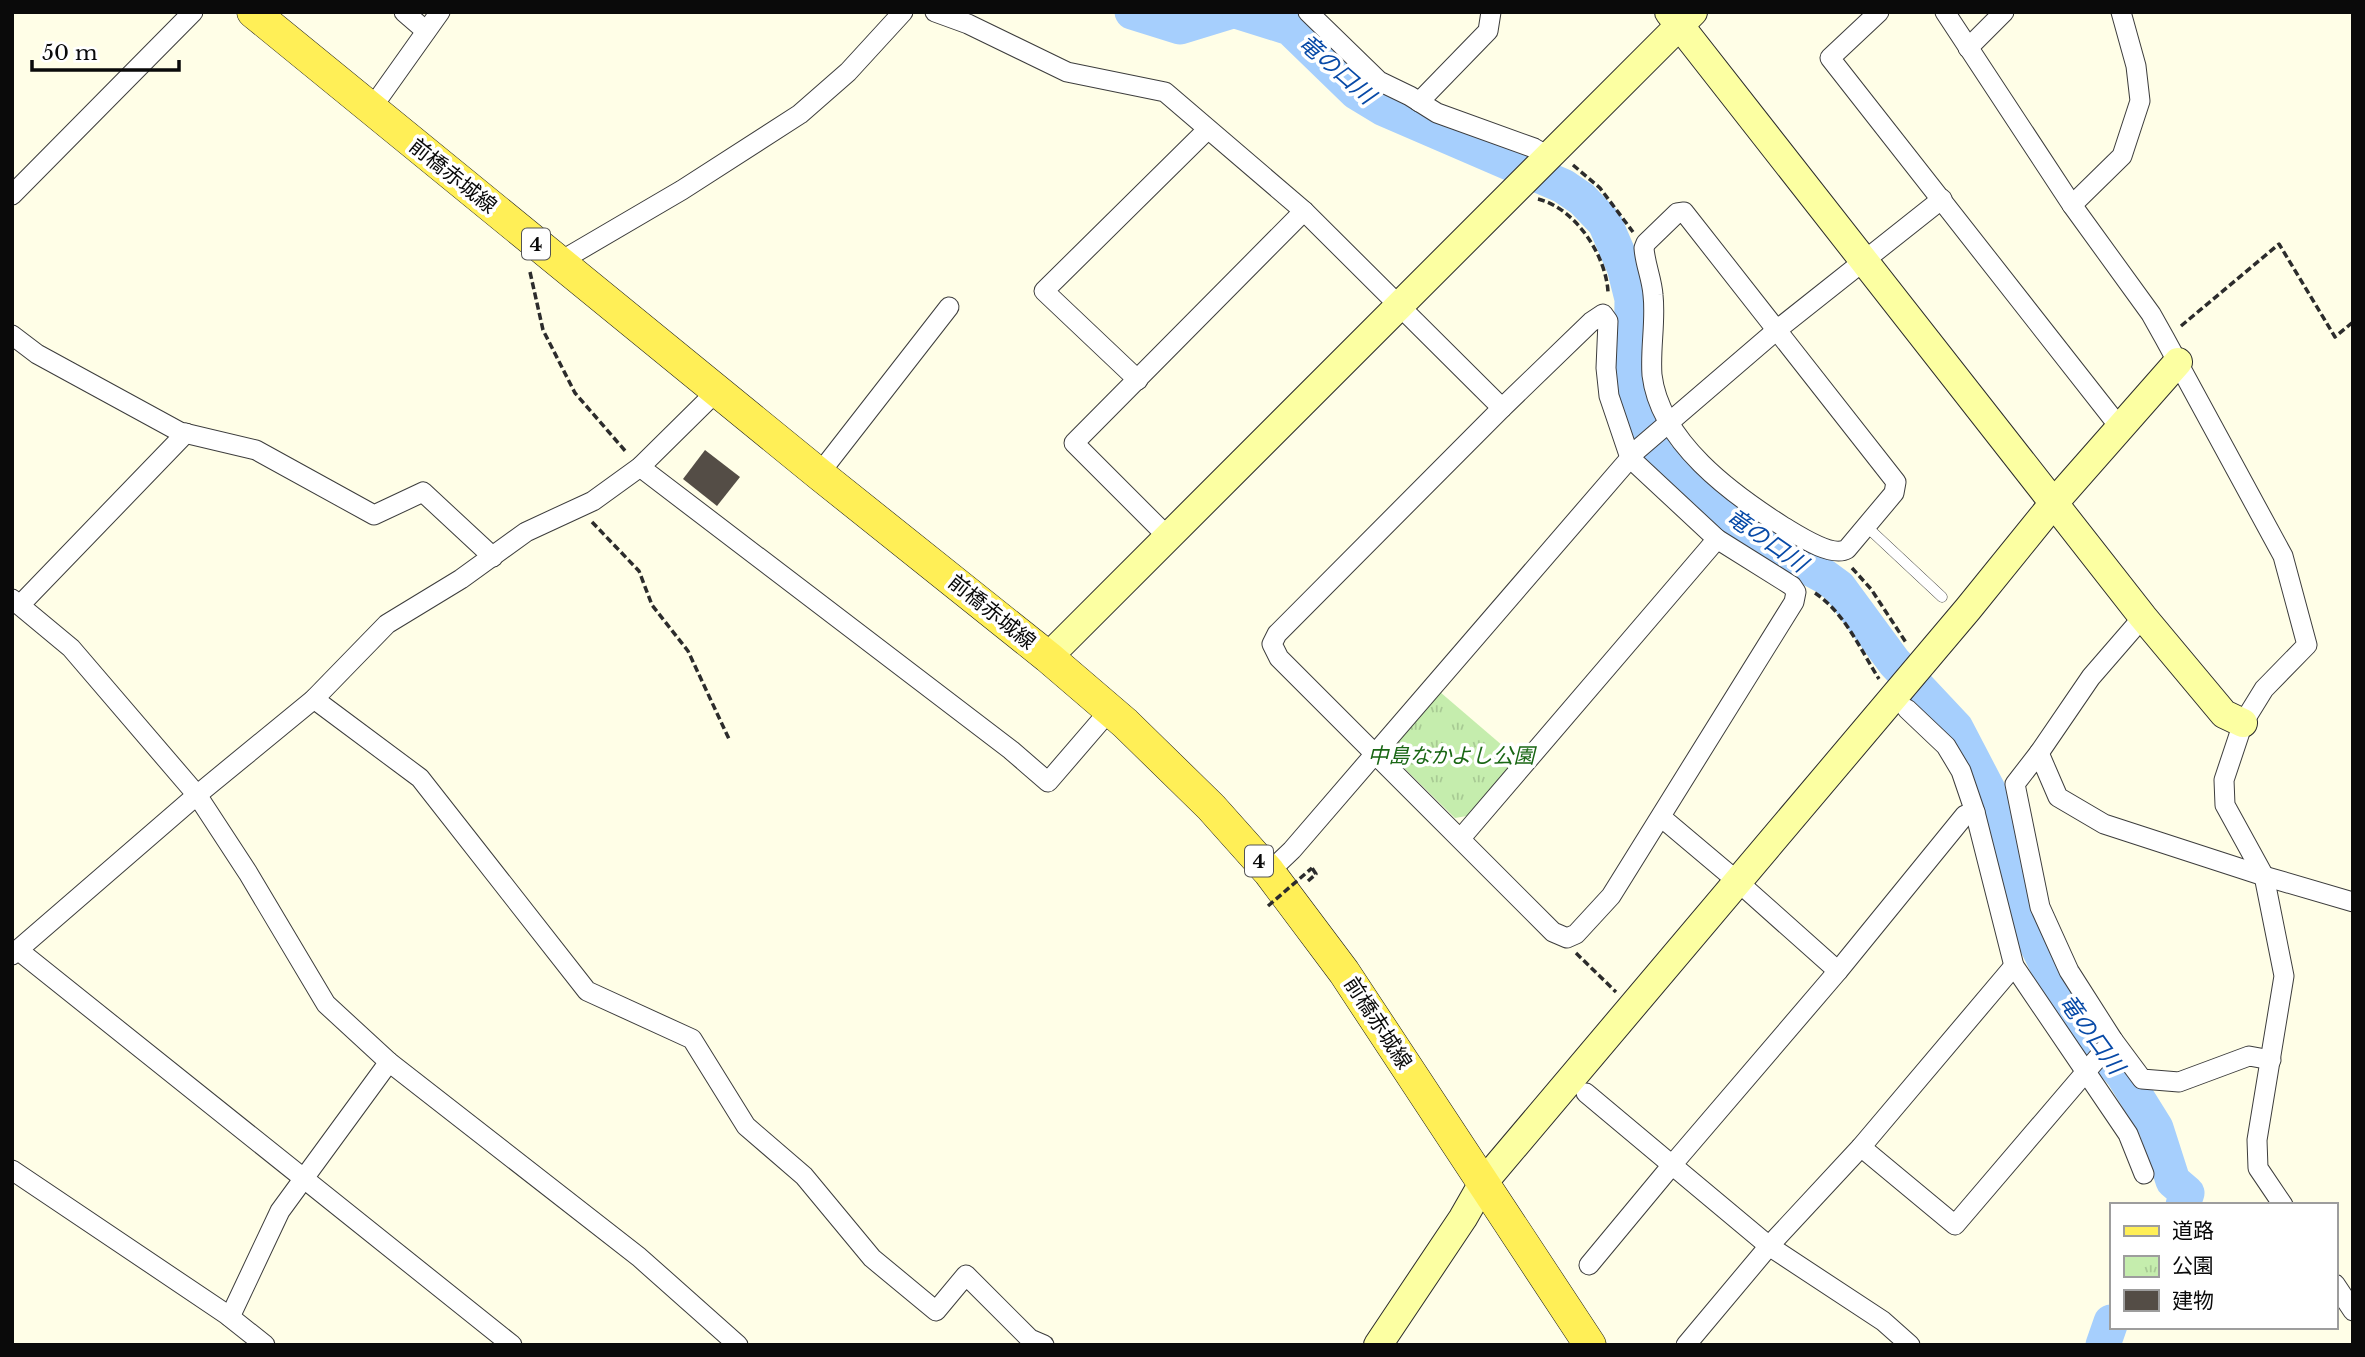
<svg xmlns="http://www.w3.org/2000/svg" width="2365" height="1357" font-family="'Libre Baskerville','Noto Sans JP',serif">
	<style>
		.park { fill: url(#park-tufts) }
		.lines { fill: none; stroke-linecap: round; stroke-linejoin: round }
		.river { stroke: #a6cffd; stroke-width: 35 }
		.building { fill: #544d46 }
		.lane-casing { stroke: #3d3d3d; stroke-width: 11 }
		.street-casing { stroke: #3d3d3d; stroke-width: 21 }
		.secondary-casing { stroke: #2c2c2c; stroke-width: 30 }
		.primary-casing { stroke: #1b1b1b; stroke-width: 33 }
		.path { stroke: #2c2c2c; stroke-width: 3.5; stroke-dasharray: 7 3.5; stroke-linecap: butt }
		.lane { stroke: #fff; stroke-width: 10 }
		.street { stroke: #fff; stroke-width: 19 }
		.secondary { stroke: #fcffa2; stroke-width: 28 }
		.primary { stroke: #ffef57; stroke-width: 32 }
		.path-bridge { stroke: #2c2c2c; stroke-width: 3.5; stroke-dasharray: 7 3.5; stroke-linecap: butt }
		.labels { text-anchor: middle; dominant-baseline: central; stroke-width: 7; stroke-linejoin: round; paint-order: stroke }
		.shield { fill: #fff; stroke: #545454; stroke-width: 2 }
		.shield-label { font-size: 19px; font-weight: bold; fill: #0a0a0a }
		.street-label { font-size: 21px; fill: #0a0a0a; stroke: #fff }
		.park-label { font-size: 21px; font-style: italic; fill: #1a6715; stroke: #fff }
		.water-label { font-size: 23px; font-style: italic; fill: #084aa7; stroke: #fff }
	</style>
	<defs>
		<pattern id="park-tufts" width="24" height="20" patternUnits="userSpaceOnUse" patternTransform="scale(1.75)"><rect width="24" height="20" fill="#c5edad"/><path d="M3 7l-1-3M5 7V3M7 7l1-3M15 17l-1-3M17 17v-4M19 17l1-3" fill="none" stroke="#a8ca94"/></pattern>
	</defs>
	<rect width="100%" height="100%" fill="#fffee7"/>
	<polygon class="park" points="1440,692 1517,758 1467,816 1455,818 1395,759 1395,746"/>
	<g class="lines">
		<g class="river">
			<polyline points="1132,12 1180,27 1229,12"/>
			<polyline points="1239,12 1290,28 1356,92 1384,109 1563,186 1582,199 1605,223 1624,267 1632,299 1631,378 1642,421 1657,456 1689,485 1766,545 1824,576 1839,587 1894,662 1956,728 1994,801 2003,829 2018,906 2070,1013 2123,1075 2156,1128 2173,1181 2187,1193 2183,1205"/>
			<polyline points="2103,1345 2111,1322"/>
		</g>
	</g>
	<polygon class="building" points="705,450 740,477 717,506 683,479"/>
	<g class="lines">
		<g class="lane-casing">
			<polyline id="lane" points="1866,526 1942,597"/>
		</g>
		<g class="street-casing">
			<g id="street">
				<polyline points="404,12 426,31"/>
				<polyline points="935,12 968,24 1067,72 1165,92 1304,211 1502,408"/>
				<polyline points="1308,12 1379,81 1410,96 1437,113 1534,148 1548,156"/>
				<polyline points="1879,12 1830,58 2121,429"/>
				<polyline points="1945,12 2072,205 2151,314 2165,339 2283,556 2307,645 2264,689 2243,723 2224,780 2225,805 2264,876 2284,976 2257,1140 2258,1168 2283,1205"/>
				<polyline points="1968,48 2004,12"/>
				<polyline points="1419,102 1488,31 1491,12"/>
				<polyline points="371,109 440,12"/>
				<polyline points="12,195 193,12"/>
				<polyline points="2072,205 2122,156 2140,101 2136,66 2121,12"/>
				<path d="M1684,212L1896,482L1894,493L1847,549C1832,558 1799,536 1784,527C1732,494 1660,442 1652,375C1650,348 1656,321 1653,295C1652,279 1645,264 1644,248L1646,243L1677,213Z"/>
				<polyline points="559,262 682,190 800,114 848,72 903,12"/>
				<polygon points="1603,314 1608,321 1606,368 1609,396 1630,458 1717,539 1792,586 1796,592 1794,602 1611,896 1576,934 1567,938 1553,932 1279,658 1272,644 1277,634 1502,408 1591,322"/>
				<polyline points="12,335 37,354 180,432 256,450 374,515 423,492 493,557"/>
				<polyline points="1138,380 1044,291 1207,130"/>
				<polyline points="640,467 1011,750 1048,782 1110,710"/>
				<polyline points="819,474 949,307"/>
				<polyline points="1168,537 1074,443 1304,211"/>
				<polyline points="12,599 71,648 197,795 248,873 326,1004 389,1062 639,1257 738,1345"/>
				<polyline points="20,605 186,433"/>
				<polyline points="314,699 420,778 587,991 692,1039 746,1126 804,1176 872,1258 936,1311 966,1275 1030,1339 1044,1345"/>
				<polyline points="1907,709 1946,746 1961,771 1975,812 2014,966 2128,1134 2144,1174"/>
				<polyline points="2039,753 2091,677 2143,617"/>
				<polyline points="1661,817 1737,881 1838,971"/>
				<polyline points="1461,838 1717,539"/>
				<polyline points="1269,872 1292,850 1637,450 1778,329 1942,199"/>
				<polyline points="18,950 512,1345"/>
				<polyline points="12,955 197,795 314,699 387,624 461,579 526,532 593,501 640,467 718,390"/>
				<polyline points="2271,1060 2249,1056 2179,1082 2142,1079 2113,1040 2069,971 2040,907 2015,784 2039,753 2058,797 2104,824 2264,876 2353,902"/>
				<polyline points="1586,1093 1672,1165 1589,1265"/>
				<polyline points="1861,1147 1955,1225 2113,1040"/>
				<polyline points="12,1170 226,1314 265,1345"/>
				<polyline points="2335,1284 2353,1311"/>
				<polyline points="230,1317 280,1211 389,1062"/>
				<polyline points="1686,1345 1769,1246 1861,1147 2014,966"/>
				<polyline points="1910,1345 1883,1321 1769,1246 1672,1165 1838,971 1965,815 1975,812"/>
			</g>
		</g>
		<g class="secondary-casing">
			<g id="secondary">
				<polyline points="1669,12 2143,617 2224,714 2243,723"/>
				<polyline points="1048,657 1693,12"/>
				<polyline points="1378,1345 1463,1218 1483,1183 1968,609 2053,504 2178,362"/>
			</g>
		</g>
		<g class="primary-casing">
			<polyline id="primary" points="253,12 819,474 1048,657 1125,723 1211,807 1269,872 1344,972 1590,1345"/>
		</g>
		<g class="path">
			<polyline points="1573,165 1600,188 1633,232"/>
			<path d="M1538,199C1575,208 1606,255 1608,292"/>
			<polyline points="530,272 543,330 575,393 627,453"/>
			<polyline points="2181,326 2279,244 2335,337 2353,322"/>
			<polyline points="592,522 639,571 652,605 688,651 729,739"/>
			<polyline points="1852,568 1871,589 1907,644"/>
			<path d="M1815,593C1845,613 1860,649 1879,679"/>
			<polyline points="1308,881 1316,874 1312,868"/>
			<polyline points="1576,953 1616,992"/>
		</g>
		<use href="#lane" class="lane"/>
		<use href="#street" class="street"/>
		<use href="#secondary" class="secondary"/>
		<use href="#primary" class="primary"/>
		<polyline class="path-bridge" points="1268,906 1312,868"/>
	</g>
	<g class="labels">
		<g class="shield">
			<rect x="522" y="228.5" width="28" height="31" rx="5"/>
			<rect x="1245" y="845.5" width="28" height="31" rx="5"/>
		</g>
		<g class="shield-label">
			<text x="536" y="244">4</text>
			<text x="1259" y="861">4</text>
		</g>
		<g class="street-label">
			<text transform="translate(453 176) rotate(39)">前橋赤城線</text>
			<text transform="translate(992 612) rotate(39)">前橋赤城線</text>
			<text transform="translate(1378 1023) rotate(57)">前橋赤城線</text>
		</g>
		<g class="park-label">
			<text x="1451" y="756">中島なかよし公園</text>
		</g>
		<g class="water-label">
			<text transform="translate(1337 69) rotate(41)">竜の口川</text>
			<text transform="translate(1767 540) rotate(35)">竜の口川</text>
			<text transform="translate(2092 1034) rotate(54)">竜の口川</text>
		</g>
	</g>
	<rect width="2365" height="1357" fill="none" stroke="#0a0a0a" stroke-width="28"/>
	<rect x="2110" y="1203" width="228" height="126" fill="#ffffff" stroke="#9d9d9d" stroke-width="2"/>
	<rect x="2124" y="1226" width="35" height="10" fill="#ffef57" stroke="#9d9d9d" stroke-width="2"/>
	<text x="2172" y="1238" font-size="21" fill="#0a0a0a">道路</text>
	<rect x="2124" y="1256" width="35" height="21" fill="url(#park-tufts)" stroke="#9d9d9d" stroke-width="2"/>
	<text x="2172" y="1273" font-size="21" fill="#0a0a0a">公園</text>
	<rect x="2124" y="1290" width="35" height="21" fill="#544d46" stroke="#9d9d9d" stroke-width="2"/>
	<text x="2172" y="1308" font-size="21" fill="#0a0a0a">建物</text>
	<path d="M32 60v10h147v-10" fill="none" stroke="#0a0a0a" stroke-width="3.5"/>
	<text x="42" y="60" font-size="21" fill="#0a0a0a" stroke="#ffffff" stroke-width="5" paint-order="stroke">50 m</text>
</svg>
